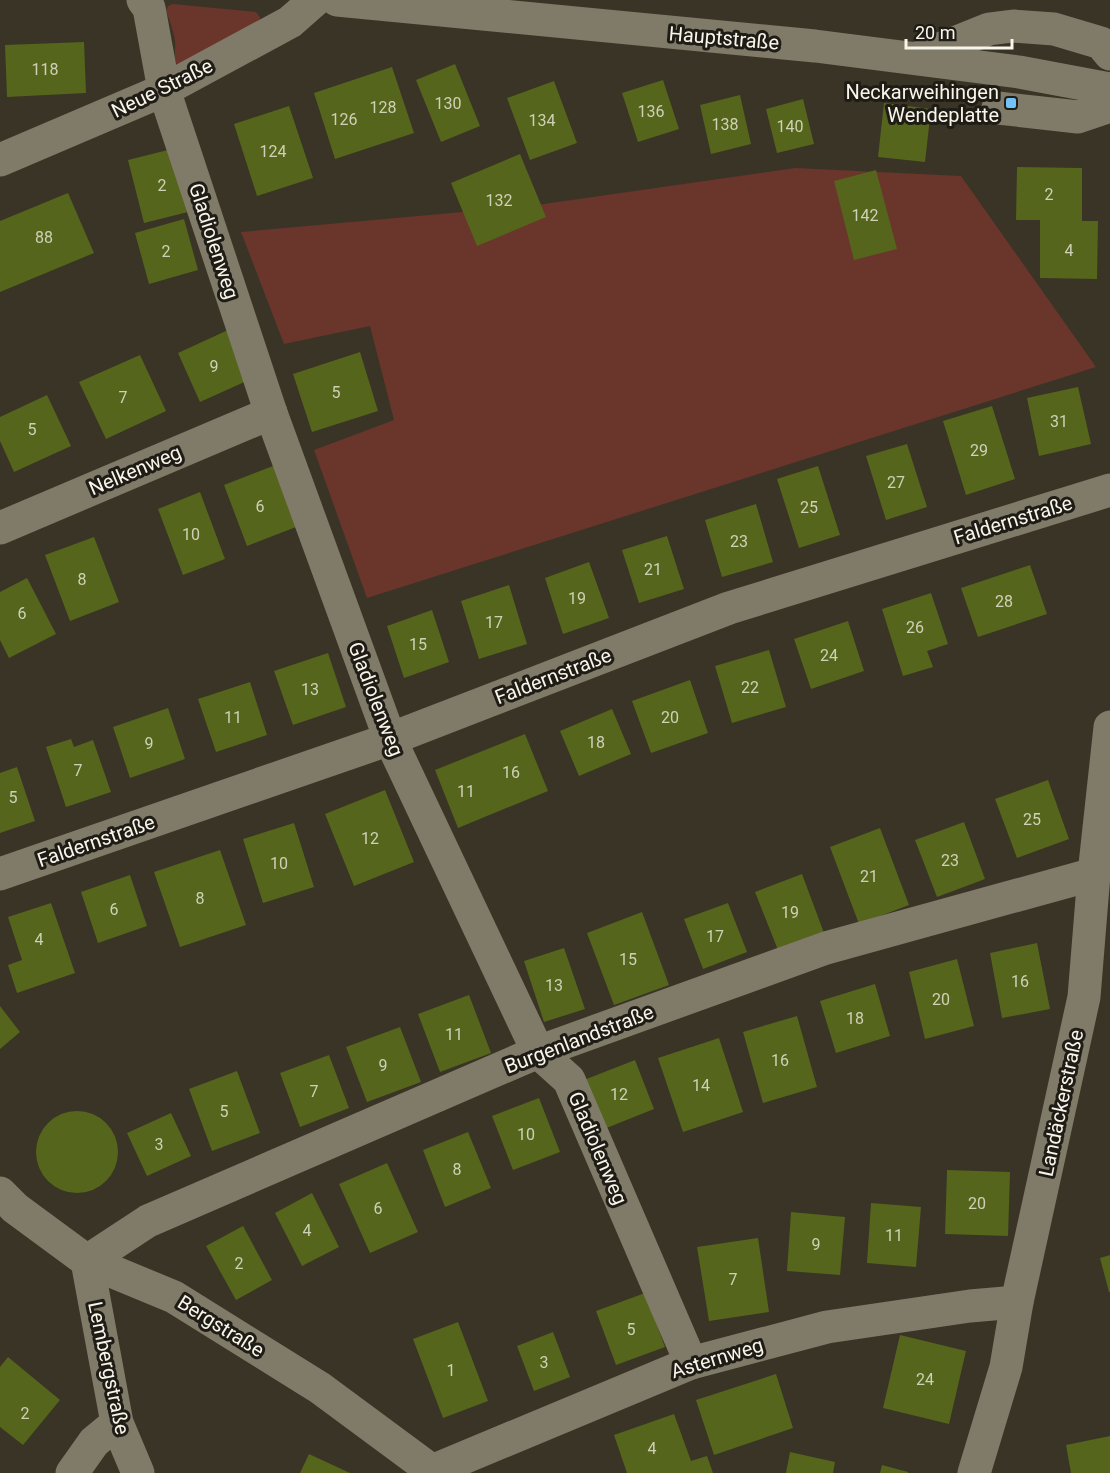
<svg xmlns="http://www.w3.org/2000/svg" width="1110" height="1473" font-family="Roboto,sans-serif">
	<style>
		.green { fill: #6a352b }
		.building { fill: #55651c }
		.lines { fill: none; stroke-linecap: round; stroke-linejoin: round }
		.minor { stroke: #807a69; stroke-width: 33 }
		.poi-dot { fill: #73c1f6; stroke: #1e1c15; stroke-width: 2 }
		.labels { text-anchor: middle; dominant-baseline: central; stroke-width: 6; stroke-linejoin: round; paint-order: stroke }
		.number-label { font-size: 16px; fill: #cfd1b7 }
		.street-label { font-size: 20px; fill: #f8f5eb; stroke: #1e1c15 }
		.poi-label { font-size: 20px; fill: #f8f5eb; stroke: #1e1c15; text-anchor: end }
	</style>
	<rect width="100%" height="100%" fill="#393425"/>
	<g class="green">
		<path d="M173,4L256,12L260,17L259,23L177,65C173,57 176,49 175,40C173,30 170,21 166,11L168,6Z"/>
		<polygon points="796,168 961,176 1096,367 367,598 314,450 394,420 370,326 284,344 241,232 530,206"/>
	</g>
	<g class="building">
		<polygon points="84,42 86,93 7,97 5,45"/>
		<polygon points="455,64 480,126 441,142 416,80"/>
		<polygon points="392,67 414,133 335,159 314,93"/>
		<polygon points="663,80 679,129 638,142 622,93"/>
		<polygon points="554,81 577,143 530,160 507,98"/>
		<polygon points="740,95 751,144 711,154 700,105"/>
		<polygon points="803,99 814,144 777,153 766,109"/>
		<polygon points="884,103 931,109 925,162 878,157"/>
		<polygon points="289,106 313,178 257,196 234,124"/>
		<polygon points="180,147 196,210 144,223 128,160"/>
		<polygon points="520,154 546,217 477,246 451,183"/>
		<polygon points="1017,167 1082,168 1082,221 1098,221 1097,279 1040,278 1040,220 1016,220"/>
		<polygon points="876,170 897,249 854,260 834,181"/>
		<polygon points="68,193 94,253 0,292 0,221"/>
		<polygon points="184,219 198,270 149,284 135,233"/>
		<polygon points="228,330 251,379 200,402 178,353"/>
		<polygon points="360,352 378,411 312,432 293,374"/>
		<polygon points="140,355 166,411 106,439 79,382"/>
		<polygon points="1078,387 1091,444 1039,456 1027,398"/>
		<polygon points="47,395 71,446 14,472 0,441 0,417"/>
		<polygon points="992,406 1015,479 966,495 943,421"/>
		<polygon points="907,444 927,507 886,520 866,456"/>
		<polygon points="273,466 296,527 247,546 224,485"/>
		<polygon points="818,466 840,535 799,548 777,479"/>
		<polygon points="200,492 225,559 183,575 158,509"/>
		<polygon points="756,504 773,562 722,577 705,520"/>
		<polygon points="667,536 684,589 639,603 622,550"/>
		<polygon points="94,537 119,602 70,621 45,555"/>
		<polygon points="589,562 609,618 563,634 545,578"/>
		<polygon points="1030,565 1047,614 978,637 961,588"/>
		<polygon points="27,578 56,634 9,658 0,640 0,592"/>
		<polygon points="509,585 527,644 479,659 461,601"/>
		<polygon points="931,593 948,644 927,651 933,667 903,676 882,609"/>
		<polygon points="432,610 449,662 404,678 387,626"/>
		<polygon points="848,621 864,671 811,689 794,639"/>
		<polygon points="769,650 786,707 732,723 715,666"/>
		<polygon points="328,653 346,707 293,725 274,671"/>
		<polygon points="690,680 708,733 651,753 632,701"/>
		<polygon points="250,682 267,735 216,752 198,699"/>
		<polygon points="168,708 185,759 130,778 113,727"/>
		<polygon points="612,709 631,754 579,776 560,731"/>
		<polygon points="525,734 548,791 458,828 435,770"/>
		<polygon points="71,739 74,747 93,740 111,792 66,807 46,747"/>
		<polygon points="17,767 35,821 0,833 0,773"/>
		<polygon points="1048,780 1069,839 1017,858 995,799"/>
		<polygon points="385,790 414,862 354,886 325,814"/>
		<polygon points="964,822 985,879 937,897 915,840"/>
		<polygon points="294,823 314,887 263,903 243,839"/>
		<polygon points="880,828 909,905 859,924 830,847"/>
		<polygon points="220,850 246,925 180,947 154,872"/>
		<polygon points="802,874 824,933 778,950 755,892"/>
		<polygon points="130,875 147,926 98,943 81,892"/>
		<polygon points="51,903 75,973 17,993 8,965 22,960 8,917"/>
		<polygon points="728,903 747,952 703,969 684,919"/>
		<polygon points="642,912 669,985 614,1005 587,933"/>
		<polygon points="1037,943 1050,1009 1002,1018 990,953"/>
		<polygon points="564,948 585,1009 544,1022 524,961"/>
		<polygon points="957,959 974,1026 925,1039 909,972"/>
		<polygon points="875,984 890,1036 836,1053 820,1001"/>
		<polygon points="469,995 491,1053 440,1072 418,1014"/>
		<polygon points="0,1006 20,1032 0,1049"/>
		<polygon points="797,1016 817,1087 763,1103 743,1032"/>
		<polygon points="400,1027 421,1082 367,1102 346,1047"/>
		<polygon points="719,1038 743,1112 683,1132 658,1058"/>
		<polygon points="329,1055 349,1108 300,1127 280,1073"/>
		<polygon points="635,1060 654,1109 604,1129 584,1080"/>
		<polygon points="237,1071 260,1133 212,1151 189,1089"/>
		<polygon points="539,1098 560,1152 513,1170 492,1116"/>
		<circle cx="77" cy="1152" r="41"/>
		<polygon points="171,1113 191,1156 147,1176 127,1133"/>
		<polygon points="468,1132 491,1188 445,1207 423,1150"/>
		<polygon points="387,1163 418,1232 370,1253 339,1184"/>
		<polygon points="947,1170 1010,1172 1008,1236 945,1234"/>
		<polygon points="312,1193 339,1247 302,1266 275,1213"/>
		<polygon points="871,1203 921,1207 916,1267 867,1263"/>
		<polygon points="791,1212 845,1217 840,1275 787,1271"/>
		<polygon points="243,1226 272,1280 236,1300 206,1246"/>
		<polygon points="758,1238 769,1312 709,1321 697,1247"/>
		<polygon points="1110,1255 1110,1292 1109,1292 1100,1258"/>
		<polygon points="645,1293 665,1347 616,1365 596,1311"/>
		<polygon points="458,1322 488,1401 443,1418 413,1339"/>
		<polygon points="553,1332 570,1377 534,1391 517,1346"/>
		<polygon points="900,1335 966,1351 949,1424 883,1408"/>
		<polygon points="8,1357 60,1400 23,1445 0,1427 0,1367"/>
		<polygon points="776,1374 793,1428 714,1455 696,1400"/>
		<polygon points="674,1414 691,1461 707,1456 713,1473 627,1473 614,1435"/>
		<polygon points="1110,1436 1110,1473 1071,1473 1066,1445"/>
		<polygon points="790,1452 835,1462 833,1473 786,1473"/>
		<polygon points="309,1454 350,1473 300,1473"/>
		<polygon points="882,1465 908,1472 908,1473 880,1473"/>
	</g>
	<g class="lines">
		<g class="minor">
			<polyline points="143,0 149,8 164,90 271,413 390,739 538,1052 569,1080 691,1363"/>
			<polyline points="337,0 815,46 1019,72 1110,89"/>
			<polyline points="917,58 989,29 1013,26 1054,29 1101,43 1110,54"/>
			<polyline points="998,108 1078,117 1110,106"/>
			<polyline points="0,160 164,90 290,22 315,0"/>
			<polyline points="0,528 271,413"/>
			<polyline points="0,874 390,739 729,608 1110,490"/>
			<polyline points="0,1193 15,1208 87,1261 174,1297 320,1388 435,1473"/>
			<polyline points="87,1261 148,1221 538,1052 826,948 1094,874"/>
			<polyline points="87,1261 117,1423 138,1473"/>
			<polyline points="432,1471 691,1363 827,1327 970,1306 1017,1302"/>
			<polyline points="72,1473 94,1442 117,1423"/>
			<polyline points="974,1473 1006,1367 1017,1302 1084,997 1094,874 1110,727"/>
		</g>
	</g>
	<rect class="poi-dot" x="1005" y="97" width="12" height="12" rx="3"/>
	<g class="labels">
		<g class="number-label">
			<text x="45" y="69">118</text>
			<text x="448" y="103">130</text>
			<text x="383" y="107">128</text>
			<text x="651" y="111">136</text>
			<text x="344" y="119">126</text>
			<text x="542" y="120">134</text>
			<text x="725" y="124">138</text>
			<text x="790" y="126">140</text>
			<text x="273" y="151">124</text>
			<text x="162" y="185">2</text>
			<text x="1049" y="194">2</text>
			<text x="499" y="200">132</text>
			<text x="865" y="215">142</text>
			<text x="44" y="237">88</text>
			<text x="1069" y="250">4</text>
			<text x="166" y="251">2</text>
			<text x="214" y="366">9</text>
			<text x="336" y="392">5</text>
			<text x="123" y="397">7</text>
			<text x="1059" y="421">31</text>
			<text x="32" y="429">5</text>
			<text x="979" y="450">29</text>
			<text x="896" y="482">27</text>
			<text x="260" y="506">6</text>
			<text x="809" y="507">25</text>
			<text x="191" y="534">10</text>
			<text x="739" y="541">23</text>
			<text x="653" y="569">21</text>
			<text x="82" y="579">8</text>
			<text x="577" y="598">19</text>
			<text x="1004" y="601">28</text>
			<text x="22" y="613">6</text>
			<text x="494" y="622">17</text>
			<text x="915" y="627">26</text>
			<text x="418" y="644">15</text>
			<text x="829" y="655">24</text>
			<text x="750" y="687">22</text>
			<text x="310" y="689">13</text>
			<text x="233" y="717">11</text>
			<text x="670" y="717">20</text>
			<text x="596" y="742">18</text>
			<text x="149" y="743">9</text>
			<text x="78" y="770">7</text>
			<text x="511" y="772">16</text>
			<text x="466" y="791">11</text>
			<text x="13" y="797">5</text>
			<text x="1032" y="819">25</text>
			<text x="370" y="838">12</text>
			<text x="950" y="860">23</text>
			<text x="279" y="863">10</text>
			<text x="869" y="876">21</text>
			<text x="200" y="898">8</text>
			<text x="114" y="909">6</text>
			<text x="790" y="912">19</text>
			<text x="715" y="936">17</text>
			<text x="39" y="939">4</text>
			<text x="628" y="959">15</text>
			<text x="1020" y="981">16</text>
			<text x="554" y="985">13</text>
			<text x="941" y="999">20</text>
			<text x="855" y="1018">18</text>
			<text x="454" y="1034">11</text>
			<text x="780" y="1060">16</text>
			<text x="383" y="1065">9</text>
			<text x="701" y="1085">14</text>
			<text x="314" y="1091">7</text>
			<text x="619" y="1094">12</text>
			<text x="224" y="1111">5</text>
			<text x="526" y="1134">10</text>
			<text x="159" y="1144">3</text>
			<text x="457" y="1169">8</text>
			<text x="977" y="1203">20</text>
			<text x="378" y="1208">6</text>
			<text x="307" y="1230">4</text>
			<text x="894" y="1235">11</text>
			<text x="816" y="1244">9</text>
			<text x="239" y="1263">2</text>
			<text x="733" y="1279">7</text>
			<text x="631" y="1329">5</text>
			<text x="544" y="1362">3</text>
			<text x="451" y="1370">1</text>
			<text x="925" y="1379">24</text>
			<text x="25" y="1413">2</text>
			<text x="652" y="1448">4</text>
		</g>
		<g class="street-label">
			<text transform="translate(724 38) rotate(5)">Hauptstraße</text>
			<text transform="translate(162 88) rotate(-26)">Neue Straße</text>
			<text transform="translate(214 241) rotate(72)">Gladiolenweg</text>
			<text transform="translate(135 470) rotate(-23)">Nelkenweg</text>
			<text transform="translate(1013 520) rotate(-17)">Faldernstraße</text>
			<text transform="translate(553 676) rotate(-21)">Faldernstraße</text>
			<text transform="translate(376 699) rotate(69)">Gladiolenweg</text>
			<text transform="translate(96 841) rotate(-19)">Faldernstraße</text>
			<text transform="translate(579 1039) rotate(-21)">Burgenlandstraße</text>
			<text transform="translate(1061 1103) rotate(-78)">Landäckerstraße</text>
			<text transform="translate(598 1148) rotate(67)">Gladiolenweg</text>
			<text transform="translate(221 1326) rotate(32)">Bergstraße</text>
			<text transform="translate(717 1358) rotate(-17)">Asternweg</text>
			<text transform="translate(109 1368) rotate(78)">Lembergstraße</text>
		</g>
		<g class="poi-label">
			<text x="999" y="92">Neckarweihingen<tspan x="999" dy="23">Wendeplatte</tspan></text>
		</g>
	</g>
	<path d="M906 39v9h106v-9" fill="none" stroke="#f8f5eb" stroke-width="3"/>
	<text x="915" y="39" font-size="18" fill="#f8f5eb" stroke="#1e1c15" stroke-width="4.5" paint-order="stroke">20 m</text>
</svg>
